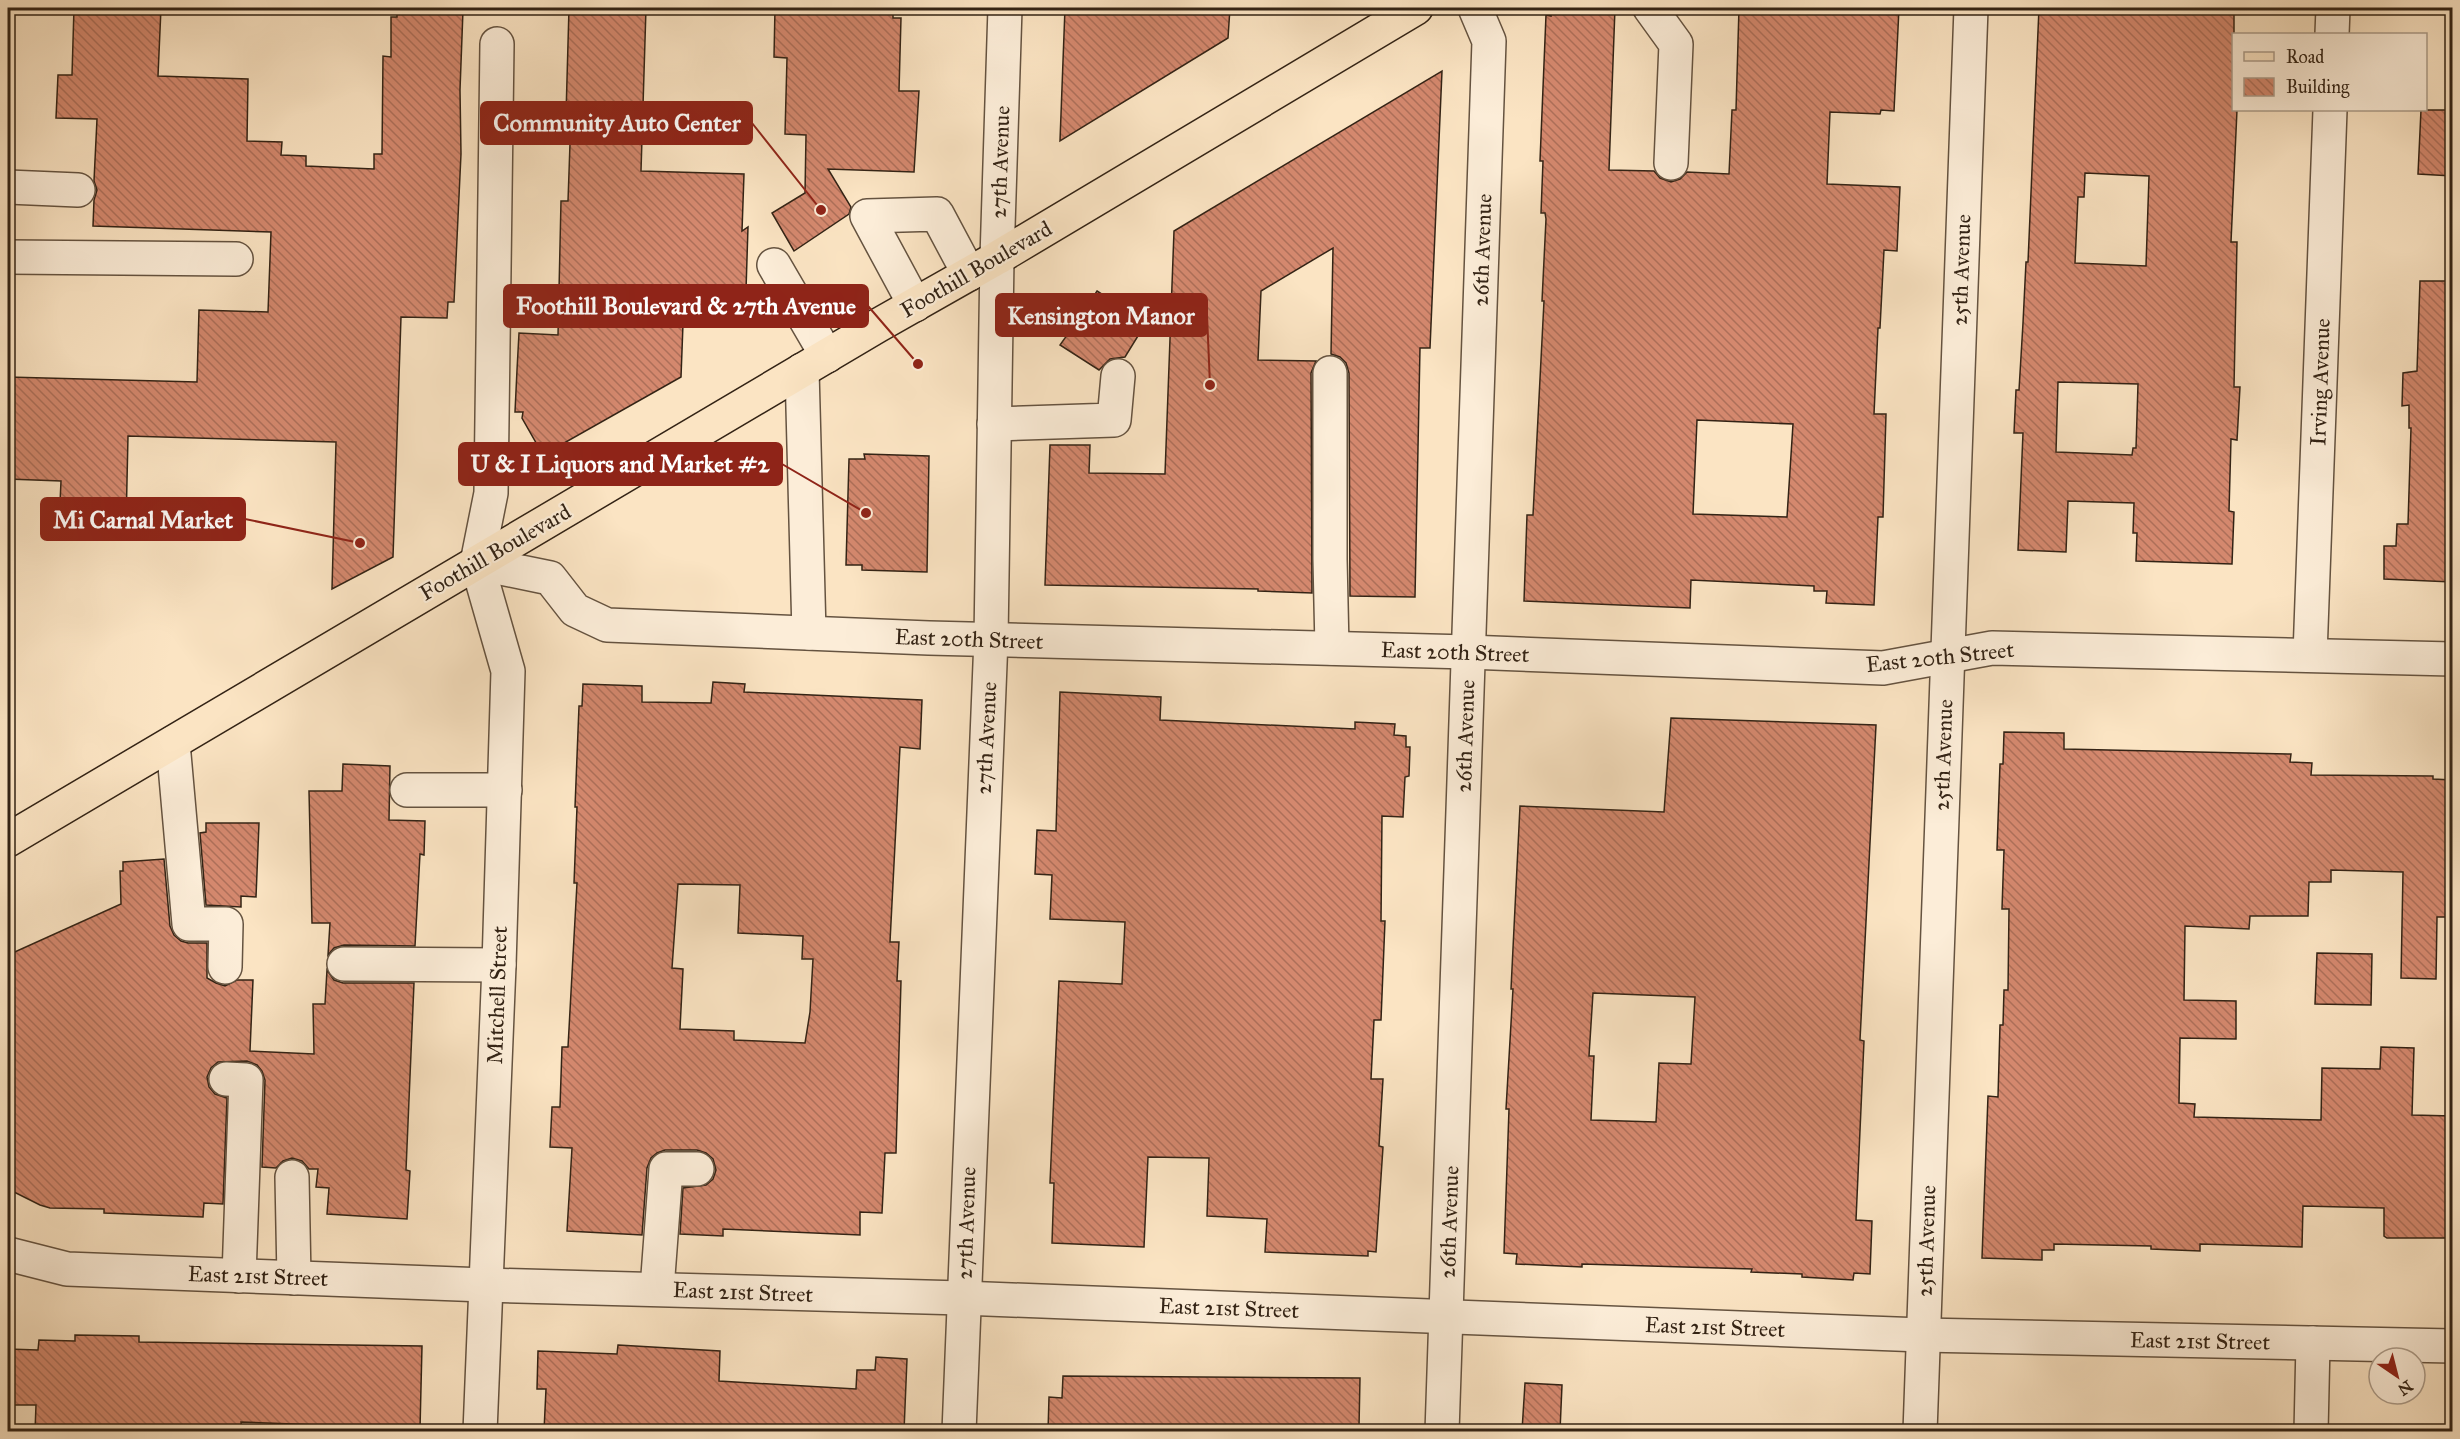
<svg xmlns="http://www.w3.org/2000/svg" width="2460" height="1439" font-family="'IM FELL Great Primer',serif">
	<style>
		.building { fill: url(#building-back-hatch); stroke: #332315; stroke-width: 1.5; fill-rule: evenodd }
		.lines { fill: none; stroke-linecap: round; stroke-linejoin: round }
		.minor-casing { stroke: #655340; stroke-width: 36 }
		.major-casing { stroke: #332315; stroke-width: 36 }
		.minor { stroke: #fcedd8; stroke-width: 33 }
		.major { stroke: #fbe4c3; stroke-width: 33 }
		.labels { text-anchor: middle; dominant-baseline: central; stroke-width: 4.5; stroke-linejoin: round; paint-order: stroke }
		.street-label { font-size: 22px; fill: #332315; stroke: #fcedd8 }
		.leader { fill: none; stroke: #8f2418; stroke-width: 2 }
		.callout-dot { fill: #8f2418; stroke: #fcedd8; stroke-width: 2 }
		.callout { fill: #8f2418; stroke: #8f2418; stroke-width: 2 }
		.callout-label { font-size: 24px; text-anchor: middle; font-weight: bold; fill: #fff }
	</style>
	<defs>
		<pattern id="building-back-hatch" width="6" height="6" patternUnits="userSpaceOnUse" patternTransform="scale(1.5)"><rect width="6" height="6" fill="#d4886e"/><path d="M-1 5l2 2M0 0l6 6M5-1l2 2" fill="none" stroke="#ad6f59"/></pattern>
	</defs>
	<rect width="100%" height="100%" fill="#fbe4c3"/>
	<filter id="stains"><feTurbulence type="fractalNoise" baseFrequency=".00333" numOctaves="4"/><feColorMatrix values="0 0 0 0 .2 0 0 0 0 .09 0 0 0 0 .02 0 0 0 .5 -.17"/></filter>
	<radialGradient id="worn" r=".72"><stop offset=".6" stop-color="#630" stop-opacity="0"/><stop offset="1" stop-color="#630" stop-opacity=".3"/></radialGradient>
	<g class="building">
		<polygon points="74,8 161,8 158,76 248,79 247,141 282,142 281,155 306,156 306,166 374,169 374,154 382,154 383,56 391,57 391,17 397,17 397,8 463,10 460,90 461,154 454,302 448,302 447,318 401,317 393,557 332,589 336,442 128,436 126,526 59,525 61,481 8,479 8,377 197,382 199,310 268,312 271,232 93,226 94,200 97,190 94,181 97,119 56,118 58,75 72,75"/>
		<polygon points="569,8 646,8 641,171 744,174 742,231 748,227 746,290 735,290 734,325 683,324 681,377 543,455 522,418 523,412 515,412 517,370 519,333 558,335 561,201 568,201 571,115 566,115"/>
		<polygon points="775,8 893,8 893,18 901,18 899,91 919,91 914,172 828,169 851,207 849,214 794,251 772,213 805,193 806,135 785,134 787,58 774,57"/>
		<polygon points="1065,8 1230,8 1228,38 1060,141"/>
		<path d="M1567,8H1615L1609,170L1654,171L1660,178L1671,182L1680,179L1687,172L1729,174L1732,110H1736L1739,8H1899L1894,111L1881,110L1880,114L1830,112L1827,184L1900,187L1897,251L1884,250L1880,328H1878L1874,414H1886L1883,517H1878L1874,605L1826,603L1827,591H1814V586L1691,580L1690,608L1524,601L1527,515H1533L1544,301H1542L1546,219L1545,213H1541L1543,161H1540L1546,15L1551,16V10L1567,11ZM1697,420L1793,424L1787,517L1693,514Z"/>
		<path d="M2039,8H2234V110H2237L2231,242H2237L2234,387H2240L2237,440L2231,439L2229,511L2234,512L2232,564L2136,561L2137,533H2133L2134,503L2068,501L2066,552L2018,550L2023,433H2014L2016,390H2019L2023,323L2026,262H2028ZM2085,173L2149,176L2146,266L2075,263L2078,197H2084ZM2058,382L2138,384L2136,448H2133L2132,455L2056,452Z"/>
		<polygon points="1442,71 1430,348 1420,348 1415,597 1350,596 1349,373 1346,363 1340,357 1331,354 1333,248 1261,291 1258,360 1316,361 1311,373 1312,593 1258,591 1258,589 1045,585 1050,445 1090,445 1089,473 1165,474 1174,231"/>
		<polygon points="2421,110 2452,110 2452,176 2418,174"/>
		<polygon points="2420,281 2452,281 2452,582 2384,579 2384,546 2396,546 2397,524 2408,524 2411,428 2409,428 2409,405 2402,406 2403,373 2417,371"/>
		<polygon points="1097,291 1146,323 1125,357 1110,359 1099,370 1060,345 1070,331 1065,328 1084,299 1090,302"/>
		<polygon points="864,454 929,456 927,572 862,570 862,565 846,565 849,459 865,459"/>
		<path d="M713,682L745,684L744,692L922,700L920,749L900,747L890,942H899L897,981H901L896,1153H885L882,1213L860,1212V1235L723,1229V1236L680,1234L683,1188L706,1185L713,1179L716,1170L713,1159L706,1153L697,1150H665L657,1153L651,1158L647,1168L642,1235L567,1231L572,1148L550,1147L552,1107H560L562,1047H568L577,883H574L577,807H575L579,706H582L583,684L642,686V702L711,703ZM678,884L740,885L738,933L803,936L802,959H813L810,1012L805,1043L734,1040V1031L680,1029L683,969L672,968Z"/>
		<polygon points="1060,692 1161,697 1160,720 1355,729 1355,722 1395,724 1394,735 1406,736 1406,747 1410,747 1409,776 1405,777 1403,817 1382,816 1381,921 1385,921 1381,1020 1374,1020 1371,1079 1383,1079 1379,1146 1383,1147 1376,1252 1368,1251 1368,1256 1265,1252 1267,1219 1207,1216 1209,1158 1148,1157 1144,1247 1052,1243 1054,1183 1050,1183 1059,981 1122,984 1125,922 1050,919 1052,875 1035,874 1037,830 1056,831"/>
		<path d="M1671,718L1876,725L1860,1040L1864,1041L1856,1220L1872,1221L1870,1274L1854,1273L1853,1280L1802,1277V1274L1751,1272L1752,1269L1582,1264V1267L1516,1264L1517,1254L1504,1253L1509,1109H1506L1513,989H1511L1520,806L1664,812ZM1593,993L1695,997L1691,1064L1659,1063L1656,1122L1591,1120L1594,1056H1589Z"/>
		<polygon points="2004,732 2064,733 2064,749 2291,754 2290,762 2312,763 2311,775 2433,776 2433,779 2452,780 2452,917 2437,917 2436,979 2401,978 2403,872 2331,870 2331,882 2309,882 2308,916 2250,916 2249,929 2185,926 2184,1000 2236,1001 2236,1039 2180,1038 2179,1103 2195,1104 2194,1117 2321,1120 2322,1068 2380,1069 2381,1047 2414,1048 2412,1115 2452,1116 2452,1238 2387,1238 2384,1236 2384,1208 2303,1206 2302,1247 2200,1244 2200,1251 2151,1249 2151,1246 2054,1244 2054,1250 2042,1250 2042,1260 1982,1258 1988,1096 1998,1097 2000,1025 2003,1025 2004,990 2008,990 2009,909 2002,909 2004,850 1997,850 2000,764 2003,764"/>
		<polygon points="343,764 390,766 389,820 425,821 424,855 420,854 415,946 344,945 334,948 328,955 330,923 312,923 309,791 342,791"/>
		<polygon points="206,823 259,823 256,897 241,896 241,907 206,905 200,833 206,832"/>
		<polygon points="164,859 170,926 174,935 181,941 188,943 207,943 207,978 216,983 225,986 237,980 253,980 250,1051 314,1054 313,1004 325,1004 327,970 334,980 343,983 414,983 406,1170 410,1171 407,1219 327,1214 329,1188 316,1187 318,1169 309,1169 302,1161 292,1158 283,1161 276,1168 262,1167 265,1080 262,1071 257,1065 247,1061 218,1062 211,1068 207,1077 209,1087 215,1094 227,1098 223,1204 204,1203 203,1217 104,1213 104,1209 50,1208 40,1205 8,1189 8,955 121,904 120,871 123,871 123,862"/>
		<polygon points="2317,953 2372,954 2371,1005 2315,1004"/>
		<polygon points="75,1335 139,1336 139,1342 422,1346 420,1429 241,1422 242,1431 35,1431 36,1405 8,1405 8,1349 38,1350 39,1340 75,1341"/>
		<polygon points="618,1345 720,1351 719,1381 856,1389 857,1370 875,1370 876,1357 907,1359 904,1431 544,1431 546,1389 537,1389 538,1351 617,1354"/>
		<polygon points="1063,1376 1360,1378 1359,1427 1251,1425 1250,1431 1048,1431 1049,1397 1062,1398"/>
		<polygon points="1525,1383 1562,1385 1560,1431 1522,1431"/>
	</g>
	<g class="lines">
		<g class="minor-casing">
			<g id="minor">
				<polyline points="1650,8 1676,44 1671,163"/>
				<polyline points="2332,34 2333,8"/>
				<polyline points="8,187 78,190"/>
				<polyline points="8,257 236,259"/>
				<polyline points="774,265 827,356"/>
				<polyline points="915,305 867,216 937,214 969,274"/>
				<polyline points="802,370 809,633"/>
				<polyline points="1330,373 1330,559 1332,648"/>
				<polyline points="994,424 1114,420 1118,376"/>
				<polyline points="477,563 550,578 575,610 607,625 929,638 1468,652 1883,668 1992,648 2452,659"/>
				<polyline points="2310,655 2330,110"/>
				<polyline points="173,743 189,924 226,924 225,967"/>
				<polyline points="407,790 505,790"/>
				<polyline points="344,964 499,965"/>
				<polyline points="226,1079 246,1080 239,1276"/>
				<polyline points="292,1177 294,1278"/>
				<polyline points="8,1254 67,1269 485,1285 962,1298 1922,1335 2452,1346"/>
				<polyline points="657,1289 666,1169 697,1169"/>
				<polyline points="480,1432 499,965 508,671 477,563 491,493 497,44"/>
				<polyline points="959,1432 991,639 997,258 1005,8"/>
				<polyline points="1442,1432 1489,41 1475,8"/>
				<polyline points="1920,1432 1971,8"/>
				<polyline points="2311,1432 2313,1343"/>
			</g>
		</g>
		<g class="major-casing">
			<polyline id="major" points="8,840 877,326 997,258 1416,8"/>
		</g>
		<use href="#minor" class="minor"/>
		<use href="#major" class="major"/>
	</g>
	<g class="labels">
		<g class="street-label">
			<text transform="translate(1000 162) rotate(-88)">27th Avenue</text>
			<text transform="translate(1482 250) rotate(-88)">26th Avenue</text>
			<text transform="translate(976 269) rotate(-30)">Foothill Boulevard</text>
			<text transform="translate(1961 270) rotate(-88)">25th Avenue</text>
			<text transform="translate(2320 382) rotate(-88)">Irving Avenue</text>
			<text transform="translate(495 552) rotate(-30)">Foothill Boulevard</text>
			<text transform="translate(969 639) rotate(2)">East 20th Street</text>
			<text transform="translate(1455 652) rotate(2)">East 20th Street</text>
			<text transform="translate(1940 657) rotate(-6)">East 20th Street</text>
			<text transform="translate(1465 736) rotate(-88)">26th Avenue</text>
			<text transform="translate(986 738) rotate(-87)">27th Avenue</text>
			<text transform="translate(1943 755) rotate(-88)">25th Avenue</text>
			<text transform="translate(497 995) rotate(-88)">Mitchell Street</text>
			<text transform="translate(1449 1222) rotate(-88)">26th Avenue</text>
			<text transform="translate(966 1223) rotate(-88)">27th Avenue</text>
			<text transform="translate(1926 1241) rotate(-88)">25th Avenue</text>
			<text transform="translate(258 1276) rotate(2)">East 21st Street</text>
			<text transform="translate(743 1292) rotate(2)">East 21st Street</text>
			<text transform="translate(1229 1308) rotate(2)">East 21st Street</text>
			<text transform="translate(1715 1327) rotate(2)">East 21st Street</text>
			<text transform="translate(2200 1341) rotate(1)">East 21st Street</text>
		</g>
	</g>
	<path class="leader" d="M821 210L752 123M918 364L868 306M1210 385L1207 315M866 513L782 464M360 543L245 519"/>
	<g class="callout-dot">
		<circle cx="821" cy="210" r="6"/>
		<circle cx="918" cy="364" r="6"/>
		<circle cx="1210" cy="385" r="6"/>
		<circle cx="866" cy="513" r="6"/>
		<circle cx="360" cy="543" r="6"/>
	</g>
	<g class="callout">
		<rect x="481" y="102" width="271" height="42" rx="6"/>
		<rect x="504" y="285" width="364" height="42" rx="6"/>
		<rect x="996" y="294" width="211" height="42" rx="6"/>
		<rect x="459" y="443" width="323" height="42" rx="6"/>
		<rect x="41" y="498" width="204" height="42" rx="6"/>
	</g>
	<g class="callout-label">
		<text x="617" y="131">Community Auto Center</text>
		<text x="686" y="314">Foothill Boulevard &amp; 27th Avenue</text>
		<text x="1101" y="324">Kensington Manor</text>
		<text x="620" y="472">U &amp; I Liquors and Market #2</text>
		<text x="143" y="528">Mi Carnal Market</text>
	</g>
	<rect width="2460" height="1439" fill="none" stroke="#fbe4c3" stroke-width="30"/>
	<rect x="9" y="9" width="2442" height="1421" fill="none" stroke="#332315" stroke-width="3"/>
	<rect x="15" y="15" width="2430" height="1409" fill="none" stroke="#332315" stroke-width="1.5"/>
	<rect x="2232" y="33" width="195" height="78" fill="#fcedd8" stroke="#ac9c8a" stroke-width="1.5"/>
	<rect x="2244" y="52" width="30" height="9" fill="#fbe4c3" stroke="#ac9c8a" stroke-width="1.5"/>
	<text x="2286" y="63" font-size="18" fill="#332315">Road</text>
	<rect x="2244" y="78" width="30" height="18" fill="url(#building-back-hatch)" stroke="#ac9c8a" stroke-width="1.5"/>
	<text x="2286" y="93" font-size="18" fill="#332315">Building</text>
	<g transform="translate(2397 1376) rotate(145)"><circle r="28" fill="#fcedd8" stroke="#ac9c8a" stroke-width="1.5"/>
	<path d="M0-4.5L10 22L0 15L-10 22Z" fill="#8f2418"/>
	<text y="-9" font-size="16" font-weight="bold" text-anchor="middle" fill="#332315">N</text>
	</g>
	<rect width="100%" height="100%" filter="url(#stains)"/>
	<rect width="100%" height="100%" fill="url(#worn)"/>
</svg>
